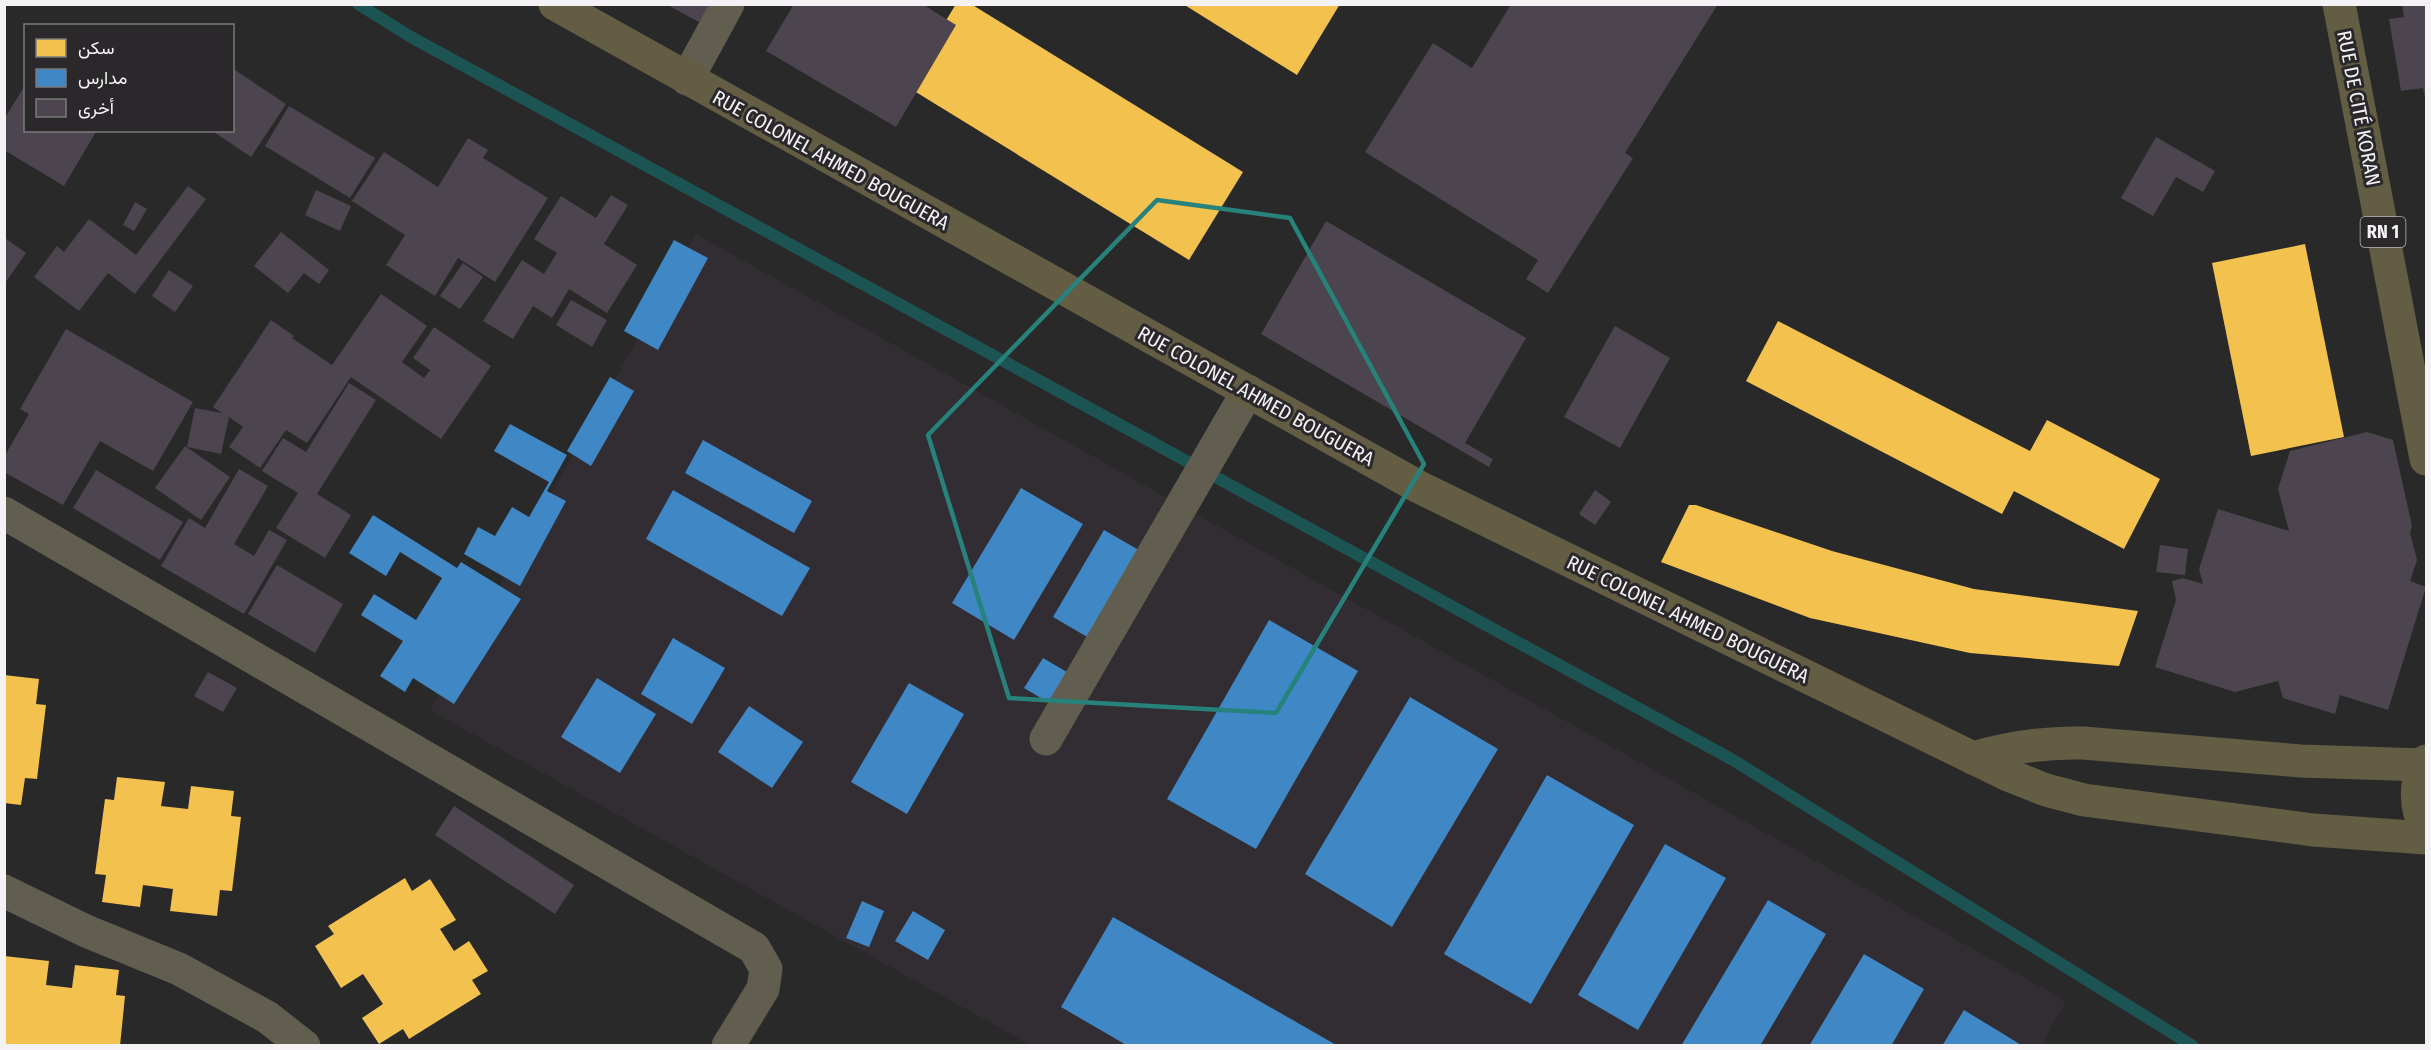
<svg xmlns="http://www.w3.org/2000/svg" width="2431" height="1050" font-family="'Fira Sans Condensed',Vazirmatn,sans-serif">
	<style>
		.built { fill: #322c33 }
		.homes { fill: #f2c14e }
		.schools { fill: #3f88c5 }
		.lines { fill: none; stroke-linecap: round; stroke-linejoin: round }
		.stream { stroke: #1c5454; stroke-width: 12 }
		.building { fill: #4c444e }
		.minor { stroke: #615d4f; stroke-width: 33 }
		.major { stroke: #635d44; stroke-width: 33 }
		.marked { fill: none; stroke: #26827b; stroke-width: 4.5; stroke-linejoin: round }
		.labels { text-anchor: middle; dominant-baseline: central; stroke-width: 6; stroke-linejoin: round; paint-order: stroke }
		.shield { fill: #2b282b; stroke: #b8b5b8; stroke-width: 1.5 }
		.shield-label { font-size: 18px; font-weight: bold; fill: #f4f2f4 }
		.street-label { font-size: 20px; fill: #f4f2f4; stroke: #2b282b }
	</style>
	<rect width="100%" height="100%" fill="#2a292a"/>
	<polygon class="built" points="696,234 2066,1001 2041,1046 1030,1045 430,710"/>
	<g class="homes">
		<polygon points="956,4 971,4 1243,172 1189,260 906,86"/>
		<polygon points="1183,4 1340,4 1297,75"/>
		<polygon points="2305,244 2344,437 2251,456 2212,263"/>
		<polygon points="1778,321 2030,451 2047,420 2160,479 2124,549 2014,491 2002,514 1746,381"/>
		<polygon points="1689,505 1696,505 1832,551 1974,589 2138,611 2119,666 1970,653 1810,618 1661,562"/>
		<polygon points="4,675 39,679 36,704 46,705 37,779 25,778 21,805 4,803"/>
		<polygon points="117,777 165,782 161,806 188,809 191,786 234,791 231,816 241,817 232,891 220,890 217,916 170,911 173,889 143,885 140,907 102,902 106,875 95,874 105,799 114,800"/>
		<polygon points="405,878 412,891 430,879 456,920 440,929 454,951 469,941 488,971 472,980 481,994 409,1039 403,1029 379,1044 362,1018 383,1004 363,974 341,988 315,946 334,934 328,926"/>
		<polygon points="4,956 49,961 46,985 72,988 75,965 119,970 116,995 125,996 120,1046 4,1046"/>
	</g>
	<g class="schools">
		<polygon points="674,240 708,258 658,350 624,331"/>
		<polygon points="610,377 634,391 591,466 567,451"/>
		<polygon points="510,424 567,455 547,491 566,501 520,586 464,554 478,527 495,536 512,507 529,517 549,482 494,451"/>
		<polygon points="703,440 812,501 794,533 685,473"/>
		<polygon points="1021,488 1083,524 1014,640 952,603"/>
		<polygon points="673,490 810,568 782,616 646,539"/>
		<polygon points="373,515 457,568 461,562 521,599 454,704 413,678 405,692 380,676 403,641 361,615 374,594 416,620 442,578 400,552 386,576 349,553"/>
		<polygon points="1104,530 1151,557 1101,645 1053,617"/>
		<polygon points="1269,620 1358,671 1256,849 1167,799"/>
		<polygon points="673,638 725,668 692,724 641,694"/>
		<polygon points="1043,658 1089,685 1071,716 1024,688"/>
		<polygon points="597,678 656,714 620,773 561,737"/>
		<polygon points="909,683 964,714 907,814 851,782"/>
		<polygon points="1410,697 1498,749 1392,927 1305,874"/>
		<polygon points="749,706 803,742 772,788 718,752"/>
		<polygon points="1547,775 1634,825 1531,1004 1444,954"/>
		<polygon points="1665,844 1726,878 1638,1030 1578,995"/>
		<polygon points="1768,900 1826,934 1760,1046 1681,1046"/>
		<polygon points="862,901 884,911 869,947 846,938"/>
		<polygon points="913,911 945,930 928,960 895,941"/>
		<polygon points="1113,917 1338,1046 1128,1046 1061,1007"/>
		<polygon points="1864,954 1924,989 1891,1046 1809,1046"/>
		<polygon points="1964,1010 2023,1046 1942,1046"/>
	</g>
	<g class="lines">
		<polyline class="stream" points="358,4 411,37 1733,760 2193,1046"/>
	</g>
	<g class="building">
		<polygon points="666,4 732,4 717,32"/>
		<polygon points="794,4 922,4 956,25 896,127 766,51"/>
		<polygon points="1508,4 1718,4 1625,153 1633,158 1548,293 1526,279 1538,260 1365,152 1433,43 1472,68 1510,6"/>
		<polygon points="2402,4 2426,4 2426,103 2423,88 2401,91 2389,19 2404,17"/>
		<polygon points="232,68 286,104 251,157 211,130 232,130"/>
		<polygon points="26,84 26,130 97,130 64,186 4,150 4,119"/>
		<polygon points="289,106 375,158 350,198 265,146"/>
		<polygon points="2156,137 2215,171 2203,192 2176,177 2153,216 2121,198"/>
		<polygon points="468,138 488,150 483,158 548,198 495,282 458,258 435,296 386,265 405,235 352,201 384,152 438,187"/>
		<polygon points="188,186 206,199 135,294 108,273 79,311 34,277 57,246 64,252 89,219 136,255"/>
		<polygon points="316,190 351,206 340,231 305,215"/>
		<polygon points="611,195 628,205 604,244 637,265 607,313 569,289 552,318 533,306 513,339 483,321 522,260 544,274 557,253 534,239 561,196 596,218"/>
		<polygon points="135,202 147,209 134,231 123,225"/>
		<polygon points="1326,221 1526,338 1465,443 1493,459 1489,467 1261,334"/>
		<polygon points="281,232 329,270 319,284 304,273 288,293 254,266"/>
		<polygon points="5,238 26,253 5,283"/>
		<polygon points="463,263 483,277 460,309 440,296"/>
		<polygon points="169,270 193,286 175,312 152,296"/>
		<polygon points="381,294 427,326 402,362 424,378 430,370 413,358 434,327 491,366 441,439 351,377 307,443 286,430 260,468 229,447 243,427 229,417 221,454 187,447 195,408 222,413 213,407 271,320 294,336 292,338 332,365"/>
		<polygon points="571,300 607,320 592,347 556,325"/>
		<polygon points="1615,326 1670,358 1620,448 1564,417"/>
		<polygon points="66,329 193,402 153,471 100,441 63,505 4,472 4,457 29,414 20,409"/>
		<polygon points="349,383 376,400 317,494 351,515 325,558 276,528 298,493 262,471 283,438 306,452"/>
		<polygon points="2367,432 2393,440 2412,526 2410,533 2417,560 2410,581 2426,587 2388,710 2340,695 2335,714 2283,698 2278,681 2235,692 2155,667 2176,600 2172,581 2183,578 2203,584 2199,569 2218,509 2289,531 2278,489 2290,451"/>
		<polygon points="185,446 230,477 201,520 155,488"/>
		<polygon points="239,469 268,486 234,544 254,556 269,530 287,540 244,614 161,566 189,518 205,528"/>
		<polygon points="96,470 183,522 160,560 73,508"/>
		<polygon points="1595,490 1611,502 1595,525 1579,514"/>
		<polygon points="2160,545 2188,549 2185,575 2156,572"/>
		<polygon points="277,565 343,604 315,653 248,614"/>
		<polygon points="208,672 237,688 223,712 194,696"/>
		<polygon points="454,806 574,885 555,914 435,835"/>
	</g>
	<g class="lines">
		<g class="minor">
			<polyline points="687,79 728,4"/>
			<polyline points="4,513 754,948 766,969 763,989 728,1046"/>
			<polyline points="1046,739 1248,391"/>
			<polyline points="4,891 86,931 179,969 267,1017 304,1046"/>
		</g>
		<g class="major">
			<polyline points="555,4 1419,487 2008,775 2046,790 2084,800 2313,830 2426,838"/>
			<polyline points="2339,4 2426,459"/>
			<path d="M1973,758C2010,747 2044,742 2083,743L2301,761L2424,765"/>
			<path d="M2426,761C2415,780 2414,808 2426,827"/>
		</g>
	</g>
	<path class="marked" d="M1157,200L1290,218L1424,464L1276,713L1009,698L928,435Z"/>
	<g class="labels">
		<rect class="shield" x="2360.5" y="217" width="45" height="30" rx="4.5"/>
		<g class="shield-label">
			<text x="2383" y="232">RN 1</text>
		</g>
		<g class="street-label">
			<text transform="translate(2359 108) rotate(79)">RUE DE CITÉ KORAN</text>
			<text transform="translate(831 160) rotate(29)">RUE COLONEL AHMED BOUGUERA</text>
			<text transform="translate(1256 396) rotate(29)">RUE COLONEL AHMED BOUGUERA</text>
			<text transform="translate(1688 619) rotate(26)">RUE COLONEL AHMED BOUGUERA</text>
		</g>
	</g>
	<rect width="2431" height="1050" fill="none" stroke="#f4f2f4" stroke-width="12"/>
	<rect x="24" y="24" width="210" height="108" fill="#2b282b" stroke="#7b797b" stroke-width="1.5"/>
	<rect x="36" y="39" width="30" height="18" fill="#f2c14e" stroke="#7b797b" stroke-width="1.5"/>
	<text x="78" y="54" font-size="18" fill="#f4f2f4">سكن</text>
	<rect x="36" y="69" width="30" height="18" fill="#3f88c5" stroke="#7b797b" stroke-width="1.5"/>
	<text x="78" y="84" font-size="18" fill="#f4f2f4">مدارس</text>
	<rect x="36" y="99" width="30" height="18" fill="#4c444e" stroke="#7b797b" stroke-width="1.5"/>
	<text x="78" y="114" font-size="18" fill="#f4f2f4">أخرى</text>
</svg>
